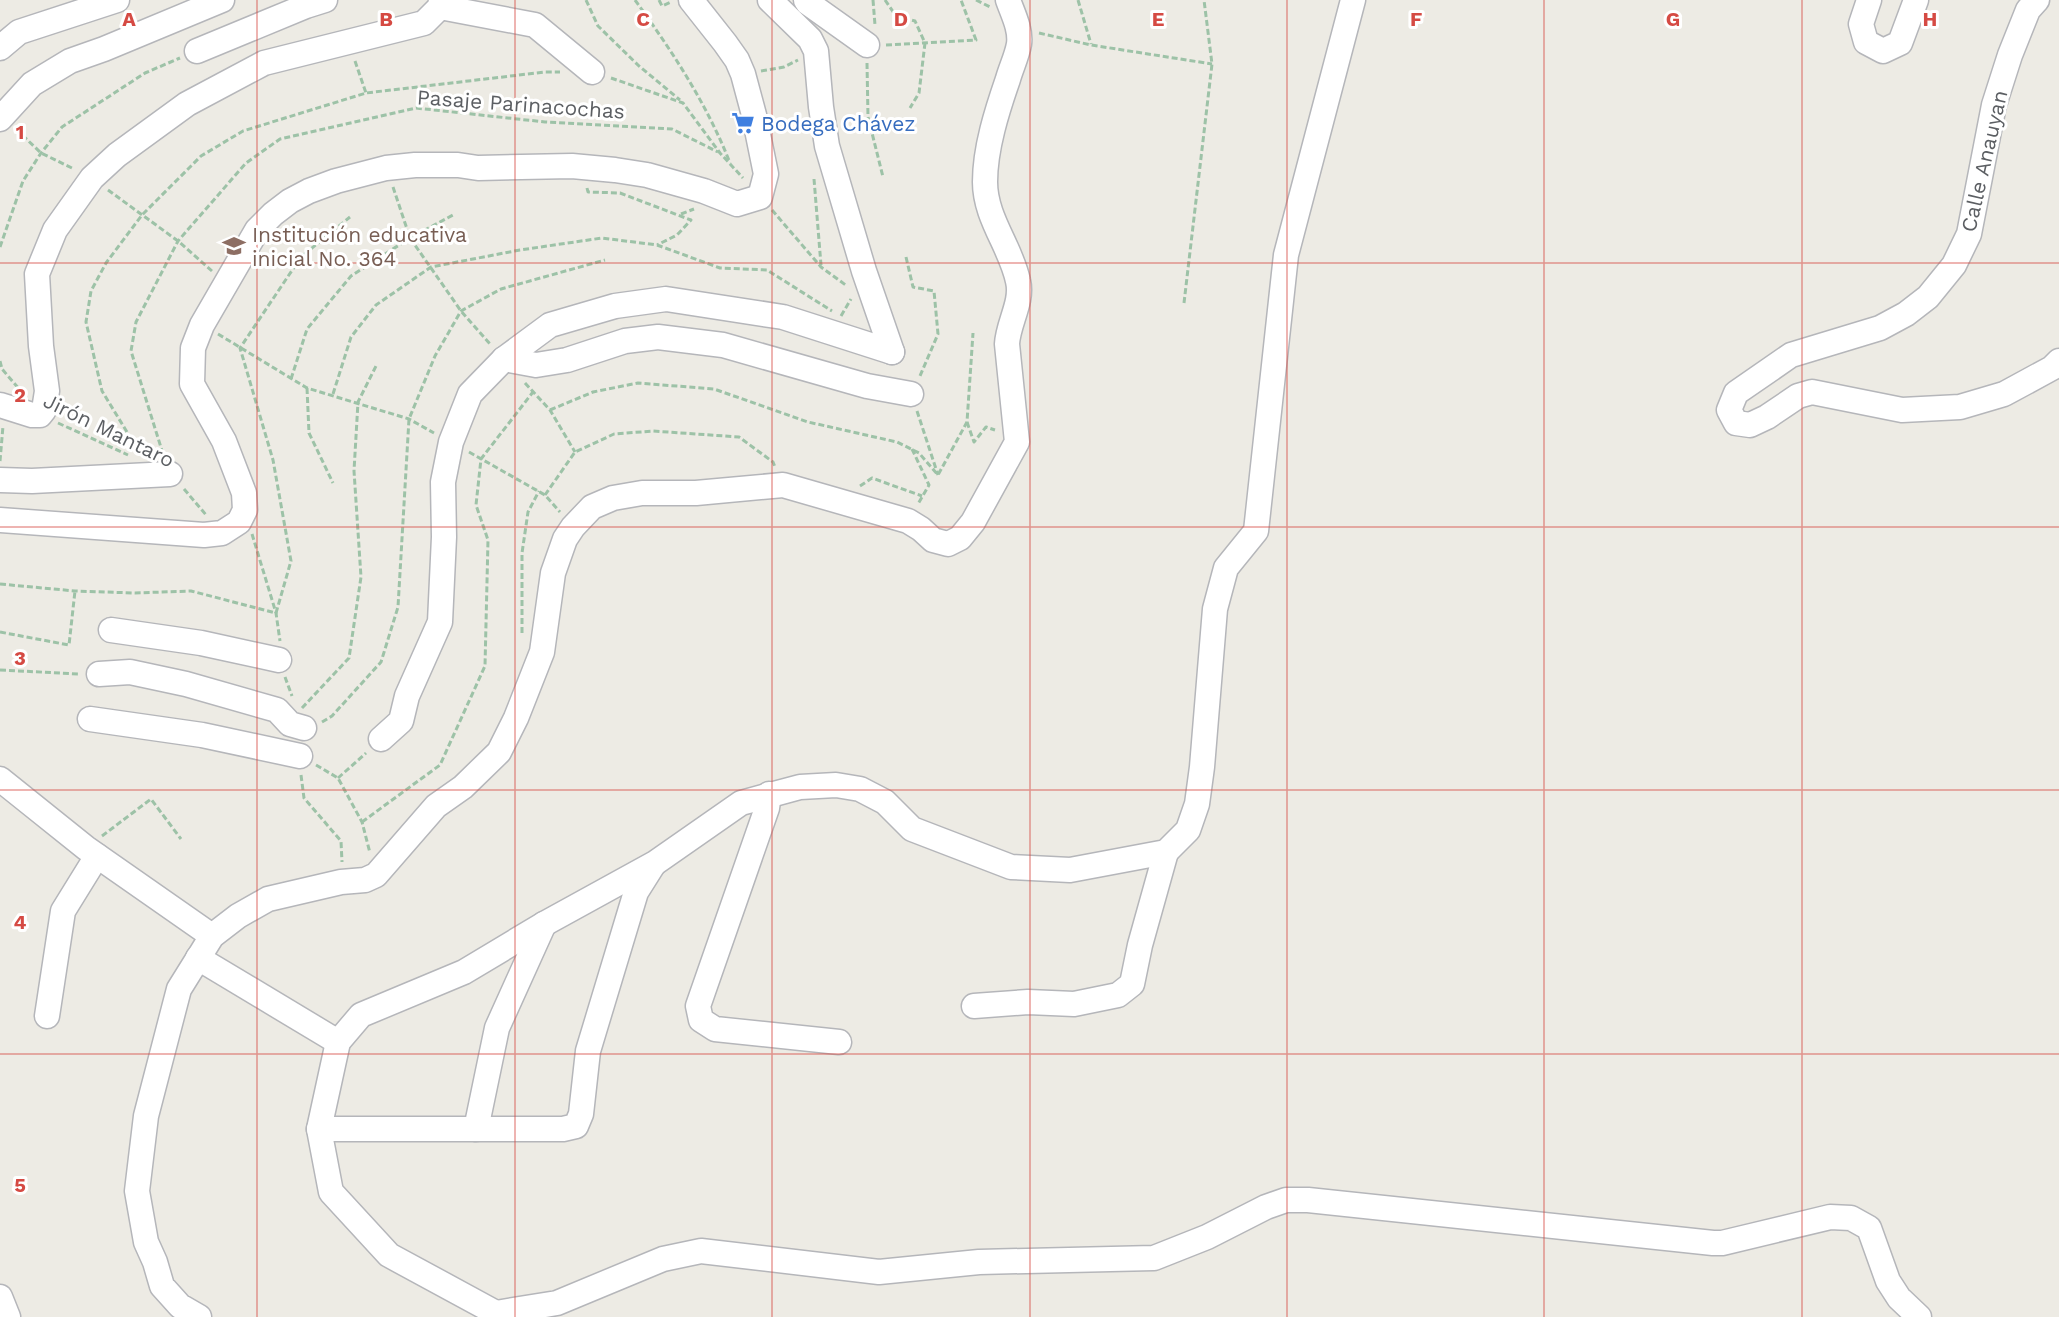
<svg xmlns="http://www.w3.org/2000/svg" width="2059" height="1317" font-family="'Work Sans',sans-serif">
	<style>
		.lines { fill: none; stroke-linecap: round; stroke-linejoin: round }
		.minor-casing { stroke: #b5b6ba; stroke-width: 27 }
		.path { stroke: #9dc2a7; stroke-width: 3; stroke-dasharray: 6 3; stroke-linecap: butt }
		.minor { stroke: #fff; stroke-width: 24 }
		.grid { fill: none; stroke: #d54a43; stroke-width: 1.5; stroke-opacity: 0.55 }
		.labels { text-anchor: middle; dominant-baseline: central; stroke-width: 6; stroke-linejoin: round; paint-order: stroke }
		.street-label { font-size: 21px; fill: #5c5f63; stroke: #fff }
		.shop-label { font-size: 21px; fill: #366cbe; stroke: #fff; text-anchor: start }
		.education-label { font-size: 21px; fill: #785e54; stroke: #fff; text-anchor: start }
		.grid-label { font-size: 20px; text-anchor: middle; font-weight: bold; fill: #d54a43; stroke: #fff; stroke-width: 6; stroke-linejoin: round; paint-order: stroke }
	</style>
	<rect width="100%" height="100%" fill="#edebe4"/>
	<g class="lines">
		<g class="minor-casing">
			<g id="minor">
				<polyline points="770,0 810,39 816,51 821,107 827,146 864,271 892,352"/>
				<polyline points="806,0 808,3 867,45"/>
				<polyline points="1353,0 1286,255 1256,531 1226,568 1215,609 1202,767 1197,804 1188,830 1166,852 1070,870 1011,867 912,829 885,802 860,789 836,785 800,787 741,803 655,863 544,924 464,972 361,1015 338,1042 319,1129 331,1192 389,1255 496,1313 557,1303 663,1259 701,1251 879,1272 979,1262 1154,1258 1207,1237 1266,1207 1286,1200 1308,1200 1713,1243 1722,1243 1830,1217 1851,1218 1869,1228 1888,1281 1899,1298 1919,1317"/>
				<polyline points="1869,0 1861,24 1866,42 1883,51 1900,43 1916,0"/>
				<polyline points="2037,0 2028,10 2010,55 1994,105 1969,234 1954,265 1928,297 1906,314 1880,328 1791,355 1736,393 1729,410 1736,423 1750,425 1767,417 1798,396 1812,392 1902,410 1960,407 2004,394 2052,368 2059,361"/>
				<polyline points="440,7 535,25 592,72"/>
				<polyline points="0,48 19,32 117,0"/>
				<polyline points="197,51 306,6 325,0"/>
				<polyline points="0,119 32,84 70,61 104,49 222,0"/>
				<polyline points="504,359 536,365 567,360 625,341 658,337 723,345 867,386 911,394"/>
				<polyline points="0,405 32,415 40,415 44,410 47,391 41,346 37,274 55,230 92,178 117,155 187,104 264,63 424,23 440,7 441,0"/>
				<polyline points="0,480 32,481 170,474"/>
				<polyline points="0,520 204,535 222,533 239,522 245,510 244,493 224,441 192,384 193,348 202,325 257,230 273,214 290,201 309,191 336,181 386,168 415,165 458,165 478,168 572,166 615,170 647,175 704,191 737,204 760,197 766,174 754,115 743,74 737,60 725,43 691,0"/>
				<polyline points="111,630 201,643 279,660"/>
				<polyline points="99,674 130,672 186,684 277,710 290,724 304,728"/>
				<polyline points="90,719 202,735 300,756"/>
				<polyline points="381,739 401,721 407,696 440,622 444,537 443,482 451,442 470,394 504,359 550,325 615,306 666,299 783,317 892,352"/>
				<polyline points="0,779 86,848 212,936"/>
				<polyline points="769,794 767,808 698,1006 701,1020 715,1029 839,1042"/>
				<polyline points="198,958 338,1042"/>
				<polyline points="974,1006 1028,1002 1074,1004 1118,995 1132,984 1140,945 1166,852"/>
				<polyline points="47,1016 63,911 97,856"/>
				<polyline points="319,1129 563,1129 576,1126 581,1114 588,1051 636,892 653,865"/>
				<polyline points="476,1129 497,1028 544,924"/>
				<polyline points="0,1297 8,1317"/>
				<path d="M199,1317L180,1306L162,1286L155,1262L146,1242L137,1191L146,1116L179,989L212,936L238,916L268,899L341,882L365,880L376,875L436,806L463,787L499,752L516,718L542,652L553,573L565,539L573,527L592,507L613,498L642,493H696L783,485L908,521L921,529L933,540L948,544L960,538L973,522L1017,442L1007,344C1008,323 1023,302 1018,281C1011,247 985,218 985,182C985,148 997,111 1008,79C1011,68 1017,56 1019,44C1021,29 1013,14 1008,0"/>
			</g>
		</g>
		<g class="path">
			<polyline points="586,0 598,26 639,66 680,100"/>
			<path d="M635,0C672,51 707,104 730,163"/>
			<polyline points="659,0 662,6 671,2"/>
			<polyline points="873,0 875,25"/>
			<polyline points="885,0 896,16 915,21 925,43 919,93 910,108"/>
			<polyline points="976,0 990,7"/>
			<polyline points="1078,0 1091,44"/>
			<polyline points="1039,33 1091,45 1212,64"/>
			<polyline points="886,45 976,40 961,0"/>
			<polyline points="355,61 366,93"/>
			<polyline points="867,63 868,117 883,177"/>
			<polyline points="761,71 784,67 798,60"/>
			<polyline points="611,78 683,103 720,153 743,178"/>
			<polyline points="16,129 41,153 74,169"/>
			<polyline points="814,179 821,265"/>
			<polyline points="393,187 410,238 461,311 491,345"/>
			<polyline points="587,188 588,192 620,193 691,220 677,235 657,245"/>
			<polyline points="108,190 178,241 212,271"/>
			<polyline points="772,210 821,267 847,286"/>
			<polyline points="681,214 694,209"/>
			<polyline points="0,247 23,181 41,153 62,127 145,73 180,58"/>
			<polyline points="906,257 913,287 934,291 938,334 920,376"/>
			<polyline points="1184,303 1212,64 1204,0"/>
			<polyline points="841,316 851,299"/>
			<polyline points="218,334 307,388 409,419 434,433"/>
			<polyline points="0,361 2,369 20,390"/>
			<polyline points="291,379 307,329 351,276 410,238 453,215"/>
			<polyline points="525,383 550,410 575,452"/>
			<polyline points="307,388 309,433 333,483"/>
			<polyline points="333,394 351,337 376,305 431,267 520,250 602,238 657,245 720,268 767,270 832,311"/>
			<polyline points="550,410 593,392 638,383 714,389 808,422 897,442 919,453 938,475 967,422 973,333"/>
			<polyline points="917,411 938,475"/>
			<polyline points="967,422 974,442 986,427 995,430"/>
			<polyline points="58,423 128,455"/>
			<polyline points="912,449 929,485 918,504"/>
			<polyline points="469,452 545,495 560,512"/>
			<polyline points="163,454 131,351 136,322 178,241 246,163 280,139 416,108 545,122 672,129 718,152"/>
			<polyline points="141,455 102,391 86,322 91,291 106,263 142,215 201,156 243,131 366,93 545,72 560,72"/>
			<polyline points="0,461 3,426"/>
			<polyline points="860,486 872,478 922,496"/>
			<polyline points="184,489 207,516"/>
			<polyline points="545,495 575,452 614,434 653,431 739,437 773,462 775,467"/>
			<polyline points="252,534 276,613 280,641"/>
			<polyline points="0,584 75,591 135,593 191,591 276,613 291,561 273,460 240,348 301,257 350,217"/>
			<polyline points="0,632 69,645 75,591"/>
			<polyline points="522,633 522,553 528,512 539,491"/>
			<polyline points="0,670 79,674"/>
			<polyline points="285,677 292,696"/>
			<polyline points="302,708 349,658 361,577 354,471 358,402 376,366"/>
			<polyline points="322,722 332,716 381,662 398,607 409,419 435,356 461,311 501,289 605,260"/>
			<polyline points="316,765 338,778 362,822 370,853"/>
			<polyline points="301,775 304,798 341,841 342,862"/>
			<polyline points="338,778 366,753"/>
			<polyline points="362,822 440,765 485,666 488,540 476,505 481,459 533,392"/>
			<polyline points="102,836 151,799 181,839"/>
		</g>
		<use href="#minor" class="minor"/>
	</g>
	<path class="grid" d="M257,0V1317M515,0V1317M772,0V1317M1030,0V1317M1287,0V1317M1544,0V1317M1802,0V1317M0,263H2059M0,527H2059M0,790H2059M0,1054H2059"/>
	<defs>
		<g id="supermarket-bare" transform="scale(1.8)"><path d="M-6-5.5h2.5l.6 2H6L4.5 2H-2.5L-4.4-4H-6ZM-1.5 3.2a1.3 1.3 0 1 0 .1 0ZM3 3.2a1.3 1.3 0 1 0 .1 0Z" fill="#3f7fe0" stroke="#fff" stroke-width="2.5" paint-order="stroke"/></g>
		<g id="school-bare" transform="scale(1.8)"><path d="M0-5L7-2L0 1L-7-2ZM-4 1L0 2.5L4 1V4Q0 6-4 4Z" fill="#8d6e63" stroke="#fff" stroke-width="2.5" paint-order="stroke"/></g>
	</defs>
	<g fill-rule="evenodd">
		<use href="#supermarket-bare" x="743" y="123"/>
		<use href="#school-bare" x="234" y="246"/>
	</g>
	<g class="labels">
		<g class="street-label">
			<text transform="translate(521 104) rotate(4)">Pasaje Parinacochas</text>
			<text transform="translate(1984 161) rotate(-77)">Calle Anauyan</text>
			<text transform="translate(109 430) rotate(26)">Jirón Mantaro</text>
		</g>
		<g class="shop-label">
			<text x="761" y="123">Bodega Chávez</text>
		</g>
		<g class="education-label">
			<text x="252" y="234">Institución educativa<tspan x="252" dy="24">inicial No. 364</tspan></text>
		</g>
	</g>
	<g class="grid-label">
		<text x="129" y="26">A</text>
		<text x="386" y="26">B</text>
		<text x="643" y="26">C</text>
		<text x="901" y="26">D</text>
		<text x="1158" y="26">E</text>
		<text x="1416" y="26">F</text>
		<text x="1673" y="26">G</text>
		<text x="1930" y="26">H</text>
		<text x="20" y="139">1</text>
		<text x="20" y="402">2</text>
		<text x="20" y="665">3</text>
		<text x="20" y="929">4</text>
		<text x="20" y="1192">5</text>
	</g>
</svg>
